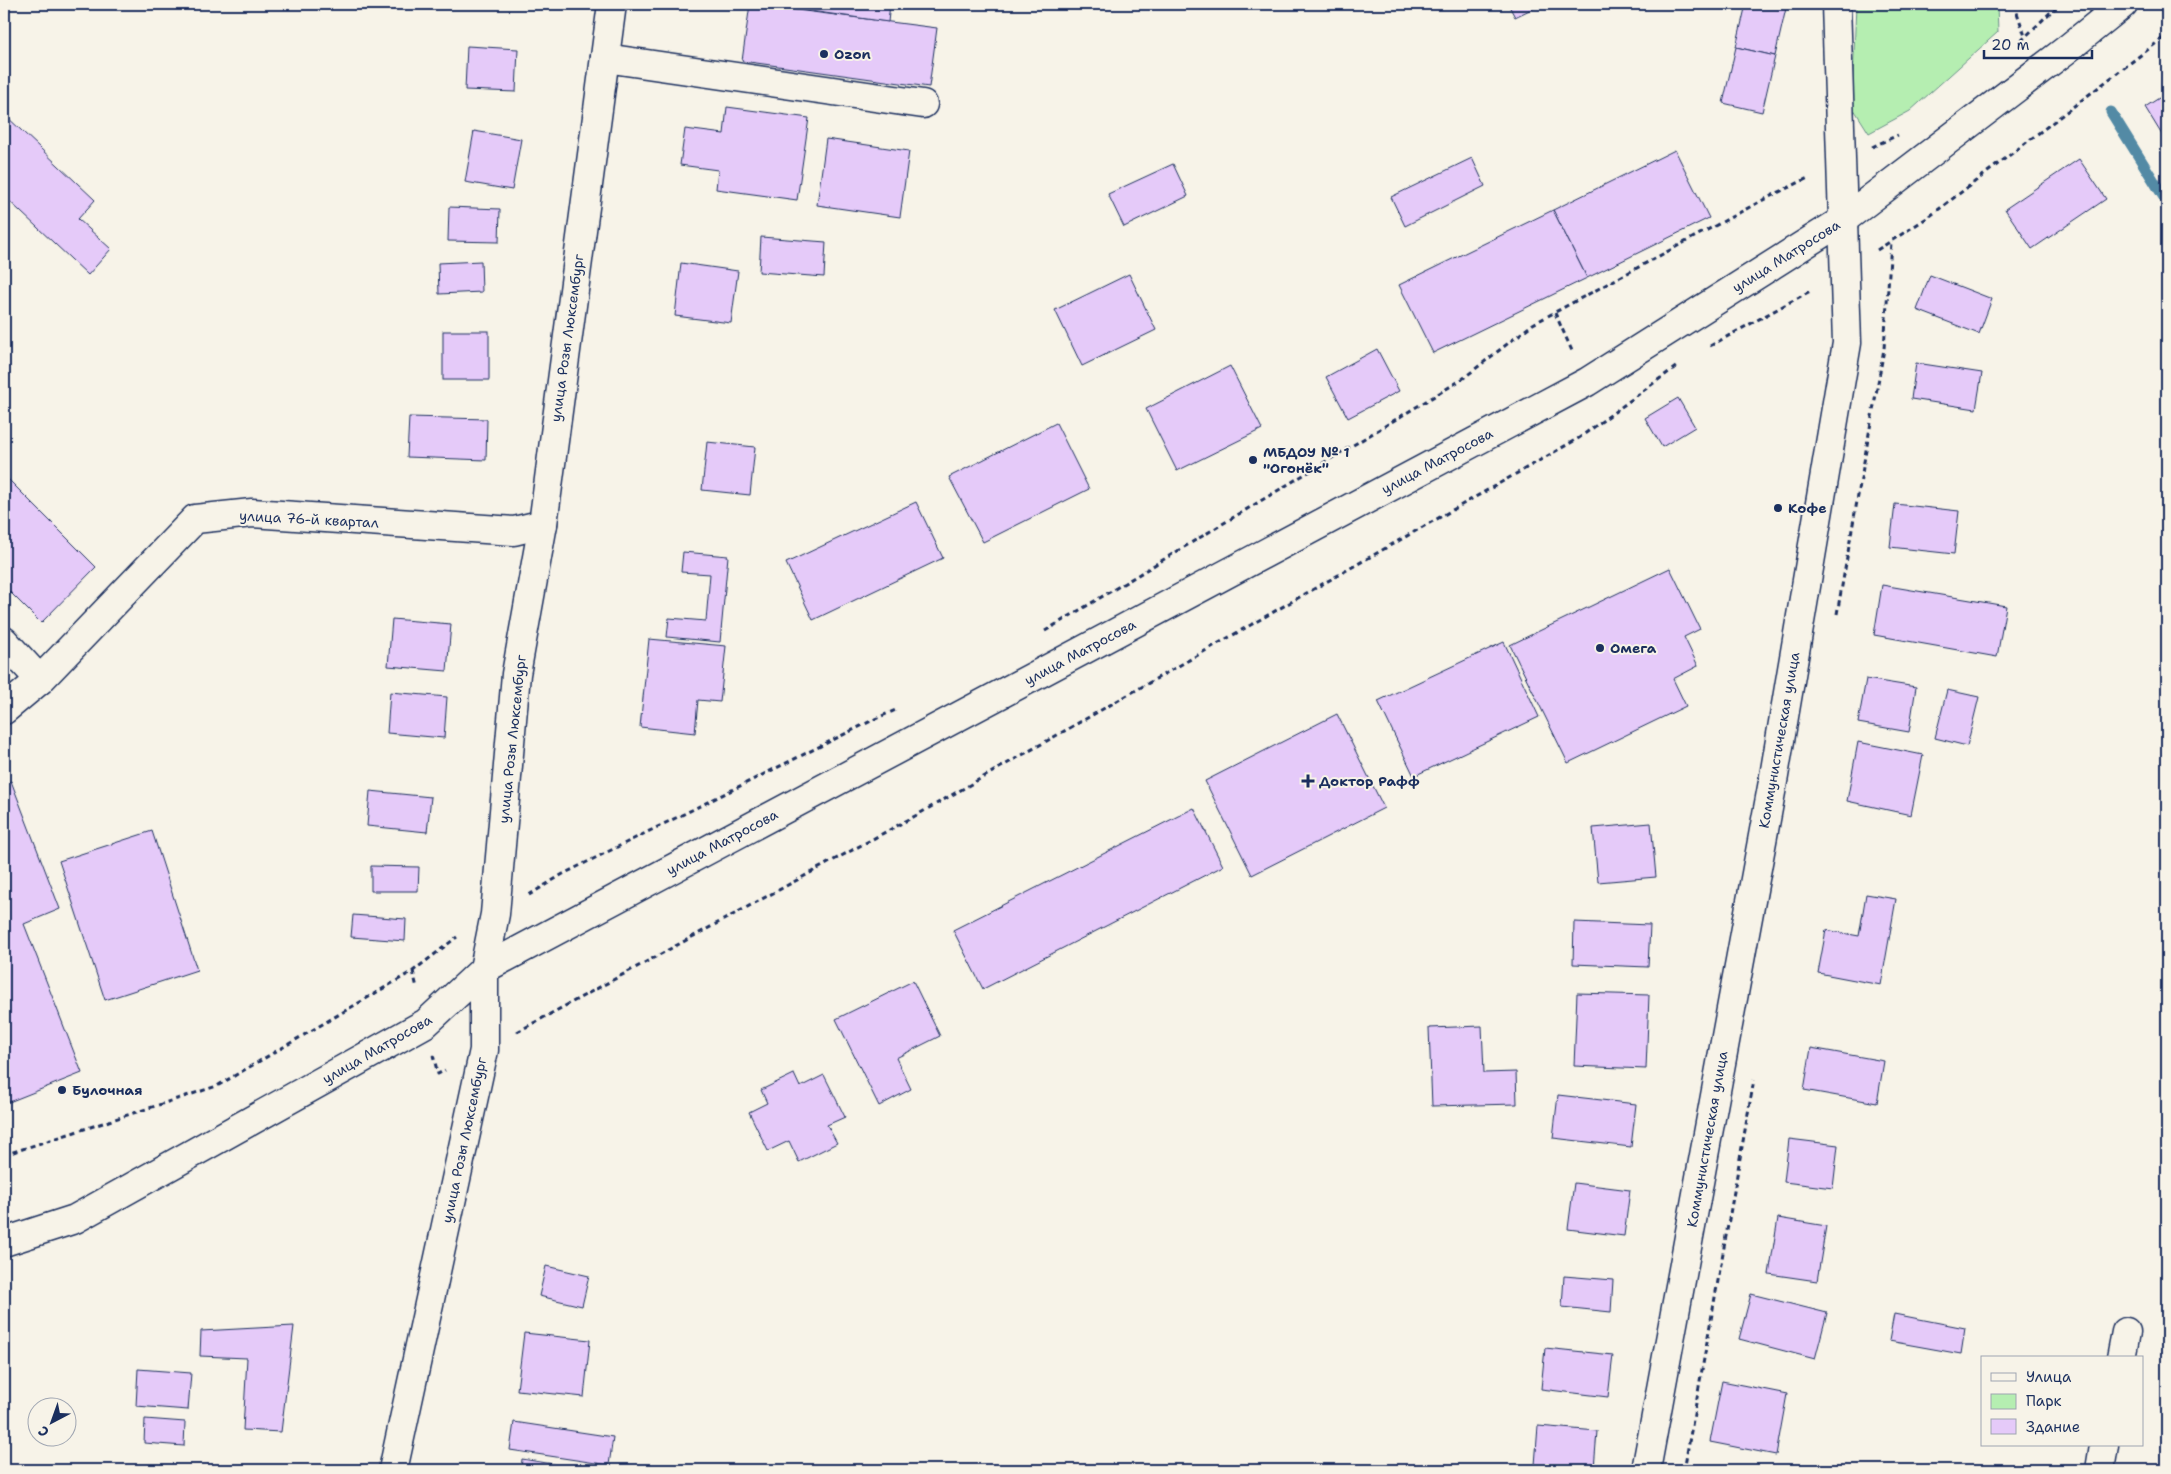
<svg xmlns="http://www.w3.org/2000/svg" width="2171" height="1474" font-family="'Shantell Sans',sans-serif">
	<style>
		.green { fill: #b5eeb1; stroke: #688e88 }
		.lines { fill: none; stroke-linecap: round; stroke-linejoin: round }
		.stream { stroke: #538aa5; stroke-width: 11 }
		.building { fill: #e5caf9; stroke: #1b2f5e }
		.minor-casing { stroke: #1b2f5e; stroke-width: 31 }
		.path { stroke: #1b2f5e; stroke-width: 3; stroke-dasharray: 5 4; stroke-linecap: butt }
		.minor { stroke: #f7f3e8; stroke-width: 28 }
		.poi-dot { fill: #1b2f5e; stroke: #f7f3e8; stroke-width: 2 }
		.labels { text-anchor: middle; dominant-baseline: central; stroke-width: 4; stroke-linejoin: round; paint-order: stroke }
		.poi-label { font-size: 14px; font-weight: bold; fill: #1b2f5e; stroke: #f7f3e8; text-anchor: start }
		.street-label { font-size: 14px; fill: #1b2f5e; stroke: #f7f3e8 }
	</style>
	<rect width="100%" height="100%" fill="#f7f3e8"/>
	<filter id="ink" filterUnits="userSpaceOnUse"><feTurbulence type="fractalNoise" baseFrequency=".02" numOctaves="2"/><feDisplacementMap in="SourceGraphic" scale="10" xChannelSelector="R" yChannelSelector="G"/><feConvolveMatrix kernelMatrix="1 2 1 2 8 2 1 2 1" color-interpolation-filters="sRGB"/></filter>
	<g filter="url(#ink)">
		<polygon class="green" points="1856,4 1997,4 1998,32 1910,111 1869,133 1852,106"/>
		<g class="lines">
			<polyline class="stream" points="2111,112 2167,202"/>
		</g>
		<g class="building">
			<polygon points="750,4 937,28 929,87 742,61"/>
			<polygon points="761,4 890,4 888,22"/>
			<polygon points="1082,4 1130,4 1082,5"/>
			<polygon points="1508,4 1542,4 1515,17"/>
			<polygon points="1746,4 1787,4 1775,56 1736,47"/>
			<polygon points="467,46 518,49 516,92 465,90"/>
			<polygon points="1736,47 1775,56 1762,112 1723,103"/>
			<polygon points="2167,93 2167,143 2145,107"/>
			<polygon points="727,107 809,118 797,200 716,189 718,170 680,165 685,129 724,134"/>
			<polygon points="4,114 95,200 78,219 111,249 88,275 4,196"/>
			<polygon points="474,131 521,139 512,190 465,182"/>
			<polygon points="826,139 909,151 900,217 817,205"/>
			<polygon points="1675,150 1709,218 1587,278 1553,210"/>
			<polygon points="1472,158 1485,186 1405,226 1391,197"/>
			<polygon points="2079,159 2106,199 2032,249 2005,209"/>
			<polygon points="1173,164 1188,196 1124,227 1108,194"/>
			<polygon points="449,207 500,209 499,242 448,241"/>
			<polygon points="1553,210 1587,278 1433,353 1399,285"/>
			<polygon points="761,237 826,242 824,277 759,272"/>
			<polygon points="481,261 482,292 439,294 438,263"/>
			<polygon points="681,263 738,271 731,323 675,316"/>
			<polygon points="1129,274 1156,330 1082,366 1055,310"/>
			<polygon points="1930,275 1992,299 1979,334 1917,310"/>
			<rect x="443" y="331" width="46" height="49"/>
			<polygon points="1377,349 1399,391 1348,418 1326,377"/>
			<polygon points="1916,363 1982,373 1976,409 1911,399"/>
			<polygon points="1230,366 1262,429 1177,471 1146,409"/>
			<polygon points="1678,398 1695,427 1662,447 1645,418"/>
			<polygon points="409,417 487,419 486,460 407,457"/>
			<polygon points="1056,423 1089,489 983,542 949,477"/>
			<polygon points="707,442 755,447 750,495 702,490"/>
			<polygon points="4,475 96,567 41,623 4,586"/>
			<polygon points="916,502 943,558 813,620 786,563"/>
			<polygon points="1895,504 1959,511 1954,554 1890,547"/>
			<polygon points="683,552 728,556 720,642 667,637 669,618 706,621 710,574 681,572"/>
			<polygon points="1670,568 1700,629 1684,637 1698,666 1673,679 1686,706 1568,763 1510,645"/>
			<polygon points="1882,585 2006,606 1997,657 1874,635"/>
			<polygon points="392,619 451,624 447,671 388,666"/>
			<polygon points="649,639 726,646 720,702 698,700 695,733 640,727"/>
			<polygon points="1504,642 1539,717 1414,776 1378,701"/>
			<polygon points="1866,679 1916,687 1909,732 1858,723"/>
			<polygon points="1947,690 1979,697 1967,746 1935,738"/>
			<polygon points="390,692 447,697 444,738 387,733"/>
			<polygon points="1337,714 1384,808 1252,875 1205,781"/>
			<polygon points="1858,742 1923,755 1911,815 1847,801"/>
			<polygon points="11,781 60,909 24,924 82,1073 4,1104 4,784"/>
			<polygon points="370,791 431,797 427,832 367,826"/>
			<polygon points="1194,808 1223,866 983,989 953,930"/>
			<polygon points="1651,823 1656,877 1598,882 1593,828"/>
			<polygon points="152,831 197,970 105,1000 59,861"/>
			<polygon points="371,866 419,867 418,891 371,891"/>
			<polygon points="1866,894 1896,899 1881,985 1818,973 1826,930 1859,936"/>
			<polygon points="353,915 406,919 405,941 351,937"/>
			<polygon points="1574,922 1650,925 1648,967 1573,964"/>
			<polygon points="913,981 940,1036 896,1058 911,1089 879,1106 836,1019"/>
			<polygon points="1577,993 1649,995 1646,1069 1574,1066"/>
			<polygon points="1482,1026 1484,1073 1516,1072 1517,1104 1432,1106 1429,1028"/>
			<polygon points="1811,1048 1884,1061 1877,1103 1804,1090"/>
			<polygon points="794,1074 800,1087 824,1075 845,1117 827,1125 837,1143 799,1162 789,1141 768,1151 749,1112 767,1103 761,1090"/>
			<polygon points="1558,1095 1636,1104 1631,1147 1553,1138"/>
			<polygon points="1789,1139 1838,1145 1833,1188 1784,1182"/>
			<polygon points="1574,1183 1630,1190 1624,1236 1568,1229"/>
			<polygon points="1778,1218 1826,1226 1817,1281 1769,1274"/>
			<polygon points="546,1266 589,1276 582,1306 539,1296"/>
			<polygon points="1564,1276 1613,1280 1611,1312 1562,1307"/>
			<polygon points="1751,1294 1827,1313 1815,1359 1739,1339"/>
			<polygon points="1894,1314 1965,1328 1961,1354 1889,1341"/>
			<polygon points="294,1326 281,1432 243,1430 247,1358 200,1356 201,1331"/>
			<polygon points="524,1333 590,1340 584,1397 517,1390"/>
			<polygon points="1545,1348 1613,1355 1608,1397 1541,1389"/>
			<polygon points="138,1369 191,1373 188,1410 136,1406"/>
			<polygon points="1722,1381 1787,1394 1776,1455 1710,1442"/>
			<polygon points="145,1419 185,1422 184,1446 144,1443"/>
			<polygon points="514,1422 613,1437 609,1465 510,1450"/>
			<polygon points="1538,1426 1597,1431 1594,1469 1535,1465"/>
			<polygon points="522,1459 590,1470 521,1470"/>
		</g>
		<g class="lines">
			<g class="minor-casing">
				<g id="minor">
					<polyline points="605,58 923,104"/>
					<polyline points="4,641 40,680"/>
					<polyline points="4,710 40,680 195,519 252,513 514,531 543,524"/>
					<polyline points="4,1242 75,1219 426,1023 484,969 1587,382 1843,220 2066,50 2123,4"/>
					<polyline points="2121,1358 2126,1332"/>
					<polyline points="393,1470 484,1050 484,969 495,914 516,674 543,524 612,4"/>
					<polyline points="1646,1470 1774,776 1847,343 1836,4"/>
					<polyline points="2100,1470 2104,1445"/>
				</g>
			</g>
			<g class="path">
				<polyline points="2014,4 2025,36"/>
				<polyline points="2021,41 2059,4"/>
				<polyline points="1872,147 1898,135"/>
				<polyline points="1877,250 1930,216 2167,35"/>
				<polyline points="1555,313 1573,353"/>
				<polyline points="1710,346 1812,290"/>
				<polyline points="1837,614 1884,349 1891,242"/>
				<polyline points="1045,631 1461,380 1533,324 1761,201 1810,177"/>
				<polyline points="529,895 563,874 875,719 898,709"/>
				<polyline points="413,971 417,988"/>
				<polyline points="517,1032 915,816 1579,438 1677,366"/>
				<polyline points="433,1055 438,1074 445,1070"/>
				<polyline points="4,1155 217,1086 413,971 457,937"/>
				<polyline points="1684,1470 1754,1080"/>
			</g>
			<use href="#minor" class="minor"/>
		</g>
	</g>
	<g class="poi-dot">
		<circle cx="824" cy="54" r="5"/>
		<circle cx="1253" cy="460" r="5"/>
		<circle cx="1778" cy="508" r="5"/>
		<circle cx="1600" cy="648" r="5"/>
		<path d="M1305.5 773.5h5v5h5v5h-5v5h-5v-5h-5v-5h5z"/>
		<circle cx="62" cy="1090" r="5"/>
	</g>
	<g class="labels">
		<g class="poi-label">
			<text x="834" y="54">Ozon</text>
			<text x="1263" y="452">МБДОУ № 1<tspan x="1263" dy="16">"Огонёк"</tspan></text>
			<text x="1788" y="508">Кофе</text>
			<text x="1610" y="648">Омега</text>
			<text x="1319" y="781">Доктор Рафф</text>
			<text x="72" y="1090">Булочная</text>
		</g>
		<g class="street-label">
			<text transform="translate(1786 256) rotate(-32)">улица Матросова</text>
			<text transform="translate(567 338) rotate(-82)">улица Розы Люксембург</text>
			<text transform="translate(1437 461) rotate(-28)">улица Матросова</text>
			<text transform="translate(309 519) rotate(3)">улица 76-й квартал</text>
			<text transform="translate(1080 652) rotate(-28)">улица Матросова</text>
			<text transform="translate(512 739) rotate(-84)">улица Розы Люксембург</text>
			<text transform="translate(1779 740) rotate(-80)">Коммунистическая улица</text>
			<text transform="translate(722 842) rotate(-28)">улица Матросова</text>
			<text transform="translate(377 1049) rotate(-30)">улица Матросова</text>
			<text transform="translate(1707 1139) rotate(-80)">Коммунистическая улица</text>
			<text transform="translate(464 1140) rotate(-78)">улица Розы Люксембург</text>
		</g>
	</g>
	<rect width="2171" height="1474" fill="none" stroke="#f7f3e8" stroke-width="20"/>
	<rect x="10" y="10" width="2151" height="1454" fill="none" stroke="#1b2f5e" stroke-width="2" filter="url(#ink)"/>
	<rect x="1981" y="1356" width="162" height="90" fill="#f7f3e8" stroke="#9fa5b1"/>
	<rect x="1991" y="1373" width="25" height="8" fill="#f7f3e8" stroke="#9fa5b1"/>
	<text x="2026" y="1382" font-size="15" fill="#1b2f5e">Улица</text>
	<rect x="1991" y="1394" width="25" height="15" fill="#b5eeb1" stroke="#9fa5b1"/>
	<text x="2026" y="1406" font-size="15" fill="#1b2f5e">Парк</text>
	<rect x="1991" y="1419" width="25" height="15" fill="#e5caf9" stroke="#9fa5b1"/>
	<text x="2026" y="1432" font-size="15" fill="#1b2f5e">Здание</text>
	<g transform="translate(52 1422) rotate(221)"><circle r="24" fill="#f7f3e8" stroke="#9fa5b1"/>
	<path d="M0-4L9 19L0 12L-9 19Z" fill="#1b2f5e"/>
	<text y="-8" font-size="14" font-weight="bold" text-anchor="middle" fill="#1b2f5e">С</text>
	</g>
	<path d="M1984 50v8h108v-8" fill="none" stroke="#1b2f5e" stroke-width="2.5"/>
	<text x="1991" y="50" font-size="15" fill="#1b2f5e" stroke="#f7f3e8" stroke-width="4" paint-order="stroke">20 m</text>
</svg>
